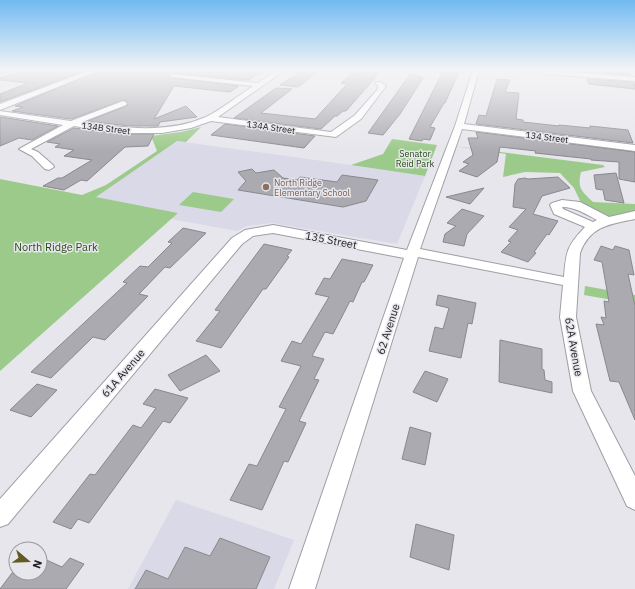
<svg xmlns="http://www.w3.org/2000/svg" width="635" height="589" font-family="'IBM Plex Sans',sans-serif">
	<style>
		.built { fill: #d9d9e7 }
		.green { fill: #9cca8a }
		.building { fill: #aaaab0; stroke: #88888e }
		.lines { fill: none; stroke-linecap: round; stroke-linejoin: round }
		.minor-casing { stroke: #9e9ea4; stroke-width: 2 }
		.tertiary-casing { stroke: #9e9ea4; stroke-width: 2 }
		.minor { fill: #fff; fill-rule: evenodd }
		.tertiary { fill: #fff; fill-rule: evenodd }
		.education-dot { fill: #8d6e63; stroke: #e6e6ec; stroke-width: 1.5 }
		.labels { text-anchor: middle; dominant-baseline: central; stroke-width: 3; stroke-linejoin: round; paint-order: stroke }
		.far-street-label { font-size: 9px; fill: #212124; stroke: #e6e6ec }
		.far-park-label { font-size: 9px; fill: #274d16; stroke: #e6e6ec }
		.far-education-label { font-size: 9px; fill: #785e54; stroke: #e6e6ec; text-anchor: start }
		.street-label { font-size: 11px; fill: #212124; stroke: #e6e6ec }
		.park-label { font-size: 11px; fill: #274d16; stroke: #e6e6ec }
	</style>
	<rect width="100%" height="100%" fill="#e6e6ec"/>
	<g class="built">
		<polygon points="177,141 351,165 425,176 397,244 272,223 247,226 237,231 171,219 178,213 95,197"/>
		<polygon points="176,500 294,540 274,589 128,589"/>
	</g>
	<g class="green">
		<polygon points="201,127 186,142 177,141 96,197 178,213 0,371 0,179 82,195 106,185 157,151 151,136 181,132"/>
		<polygon points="392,139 437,145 425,176 351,165 383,154"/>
		<path d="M454,146L603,165L605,167L581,172C577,189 582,191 593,202L635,204V214L606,219L582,205L574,188L560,173L525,172L503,177L506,154Z"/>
		<polygon points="193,192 234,199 221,212 179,205"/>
		<polygon points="585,286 635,295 635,304 584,295"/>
	</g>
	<g class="building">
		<polygon points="27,70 87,70 0,102 0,94 28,83 0,80 0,78"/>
		<polygon points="101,70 120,70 144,72 151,70 176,71 178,70 266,70 248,80 169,73 168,75 172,78 239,86 230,92 174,86 154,119 186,106 197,117 160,122 158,126 129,126 88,121 127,106 128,103 124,100 71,119 12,111 23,107 15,106"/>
		<polygon points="304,70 320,70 298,87 280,85"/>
		<polygon points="585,70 628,70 630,75 586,72"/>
		<polygon points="364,71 381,71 346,111 343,111 337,116 335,116 321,129 234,118 276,88 292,89 261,113 315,119 347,84 341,83 353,73 363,74"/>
		<polygon points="443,71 459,72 445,103 444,103 430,127 435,128 430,140 423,139 422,141 409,139"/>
		<polygon points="411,73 423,78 400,114 383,135 368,133"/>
		<polygon points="497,79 510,80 505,92 519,93 516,119 523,120 523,122 559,126 559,125 590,128 590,126 628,130 633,143 476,124 479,115 486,116"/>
		<polygon points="587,79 634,82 635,89 589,84"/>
		<polygon points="0,117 58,126 32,140 19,138 0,146"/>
		<polygon points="225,124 315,136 304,148 211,135"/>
		<polygon points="74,128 119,134 154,134 148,146 125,147 87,181 81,180 64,190 43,186 58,178 62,178 92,160 64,156 74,150 55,147 60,144 47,142"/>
		<polygon points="476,132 635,152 635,182 619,179 619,162 591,160 591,159 535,153 536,151 500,147 497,162 477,177 459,171 469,164 463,162 473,155 468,138 478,138"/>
		<polygon points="252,169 256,173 274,170 283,178 297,180 300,177 337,182 342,175 378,180 366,201 343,207 238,190 246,181 238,172"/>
		<polygon points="616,173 624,203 605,200 603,190 596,189 594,175"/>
		<polygon points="558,177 570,188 542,196 533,214 558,221 549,235 547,234 534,252 536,253 528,262 501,252 511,242 508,241 518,230 509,227 526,209 513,207 515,184 518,179 525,178 528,179"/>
		<polygon points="484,188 470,204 446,197"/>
		<polygon points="462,209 484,216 467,234 464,246 443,242 445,234 456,226 447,223"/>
		<polygon points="183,228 206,233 170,268 165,267 139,294 148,296 105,340 93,337 51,378 31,372 127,283 123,282 140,266 148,267 172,243 168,242"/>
		<polygon points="264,244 292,250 287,256 289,257 266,289 263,289 221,348 196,341 220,311 215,310"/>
		<polygon points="601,246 613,250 615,246 629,250 634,275 628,274 635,306 635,420 619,382 610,381 596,324 604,325 601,317 606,318 604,301 609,302 602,262 594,260"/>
		<polygon points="342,259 373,265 364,282 362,282 353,302 350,301 333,334 325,332 312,356 324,359 314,379 319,380 299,421 306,423 288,462 284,461 262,510 230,500 249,464 257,466 286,409 279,407 301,366 281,361 292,341 301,344 329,297 315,294 324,278 330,279"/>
		<polygon points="438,295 476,303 472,324 468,323 461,358 429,351 435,327 443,329 449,308 436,305"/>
		<polygon points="500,340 542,349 542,369 544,370 545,380 552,382 552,393 499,382"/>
		<polygon points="206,355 220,371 180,391 168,375"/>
		<polygon points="425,371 448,379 437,402 413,392"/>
		<polygon points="37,384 57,390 31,417 10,410"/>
		<polygon points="155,389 188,398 170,423 163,421 89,523 78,519 71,529 53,522 90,474 95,475 133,425 141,428 156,408 143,404"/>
		<polygon points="410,427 431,433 425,465 402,459"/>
		<polygon points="416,524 454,535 449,570 410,557"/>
		<polygon points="220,538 270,557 256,589 135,589 146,570 168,579 185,547 210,556"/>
		<polygon points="40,557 62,567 70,558 84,564 66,589 0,589 12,573 40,573"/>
	</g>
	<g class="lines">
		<g class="minor-casing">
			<g id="minor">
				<polygon points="0,70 9,70 0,73"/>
				<path d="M278,70H285L218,117L331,132L355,115L378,89V86L375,83L377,82H381L386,86L361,119L336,137L211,121L191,128L162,133H119L74,126L31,149L38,152L53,165L54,167L49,170L45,169L32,156L19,149L63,125L0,115V111L71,121L123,101L127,103L126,105L82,122C123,128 167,134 206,117C222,109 238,96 253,86L172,77L169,75L170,74L258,83Z"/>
				<path d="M473,70H479L464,124L635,145V151L462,129L420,249L564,277C566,251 567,246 585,227L554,214L550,205L552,203L562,200L580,202L609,217L635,211V219C610,224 590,226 580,253L576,317L591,391L635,476V510L627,506L573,391L560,317L563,285L418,257L315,589H289L404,258L273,233L253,236L242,244L8,524L0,527V499L232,238L245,230L273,225L407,250L455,126ZM562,207C575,207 586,214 597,220L593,222L563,209Z"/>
				<polygon points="523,70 544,70 635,77 635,81 526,72"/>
			</g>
		</g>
		<g class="tertiary-casing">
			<polygon id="tertiary" points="90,70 100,70 0,110 0,104"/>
		</g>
		<use href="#minor" class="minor"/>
		<use href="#tertiary" class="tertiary"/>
	</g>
	<linearGradient id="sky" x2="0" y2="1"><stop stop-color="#71baf1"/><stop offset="0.46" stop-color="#f4f4f6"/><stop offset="1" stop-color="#f4f4f6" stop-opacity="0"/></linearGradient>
	<rect width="635" height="152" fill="url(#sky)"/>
	<circle class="education-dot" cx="266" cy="187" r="4"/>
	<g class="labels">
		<g class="far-street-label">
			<text transform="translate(271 127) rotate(8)">134A Street</text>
			<text transform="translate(106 128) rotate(7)">134B Street</text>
			<text transform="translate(547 137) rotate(7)">134 Street</text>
		</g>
		<g class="far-park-label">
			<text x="415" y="153">Senator<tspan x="415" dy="10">Reid Park</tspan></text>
		</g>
		<g class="far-education-label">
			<text x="274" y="182">North Ridge<tspan x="274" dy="10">Elementary School</tspan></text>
		</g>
		<g class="street-label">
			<text transform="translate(331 240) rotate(11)">135 Street</text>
			<text transform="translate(388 329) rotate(-72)">62 Avenue</text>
			<text transform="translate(574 347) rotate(80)">62A Avenue</text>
			<text transform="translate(123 373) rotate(-49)">61A Avenue</text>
		</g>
		<g class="park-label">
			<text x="56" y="247">North Ridge Park</text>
		</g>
	</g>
	<g transform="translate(28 561) rotate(109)"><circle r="19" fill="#e6e6ec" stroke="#97979c"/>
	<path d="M0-3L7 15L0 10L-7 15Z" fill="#625925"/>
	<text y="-6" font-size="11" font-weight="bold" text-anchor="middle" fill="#212124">N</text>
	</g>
</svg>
